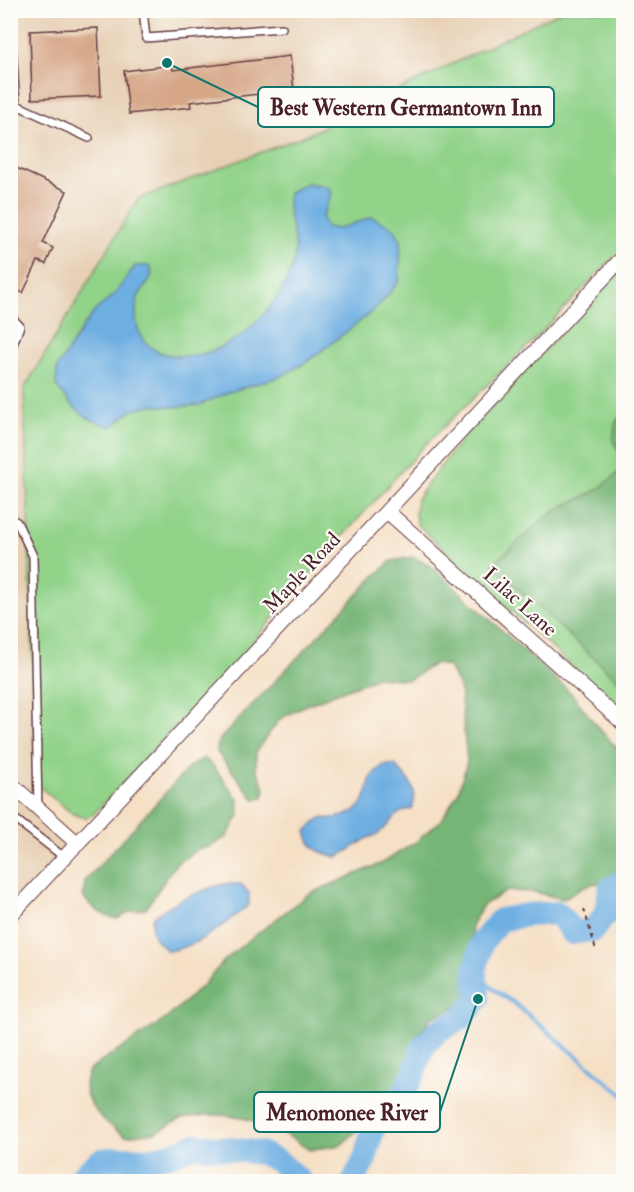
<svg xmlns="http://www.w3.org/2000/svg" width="634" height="1192" font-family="'IM FELL Double Pica',serif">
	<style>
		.built { fill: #e7d0b5 }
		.green { fill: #92d38a; stroke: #6e795a; stroke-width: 1.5 }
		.forest { fill: #75b576; stroke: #606a50; stroke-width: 1.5 }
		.water { fill: #6eafe2; stroke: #5c6786; stroke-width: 1.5 }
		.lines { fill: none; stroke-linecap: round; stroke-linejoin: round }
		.stream { stroke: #6eafe2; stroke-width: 4 }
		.river { stroke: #6eafe2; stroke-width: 24 }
		.building { fill: #d5a586 }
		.service-casing { stroke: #643c42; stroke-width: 10 }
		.minor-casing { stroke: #643c42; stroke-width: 16 }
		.path { stroke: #643c42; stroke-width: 2; stroke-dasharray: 4.5 4.5; stroke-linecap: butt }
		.service { stroke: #fff; stroke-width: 7 }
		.minor { stroke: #fff; stroke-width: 14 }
		.labels { text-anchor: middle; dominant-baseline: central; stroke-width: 4.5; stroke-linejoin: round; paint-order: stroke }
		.street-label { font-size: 21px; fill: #4a1f2b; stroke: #fdfcf7 }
		.leader { fill: none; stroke: #0f766e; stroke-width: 2 }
		.callout-dot { fill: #0f766e; stroke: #fdfcf7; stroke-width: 2 }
		.callout { fill: #fdfcf7; stroke: #0f766e; stroke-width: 2 }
		.callout-label { font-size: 22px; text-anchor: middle; font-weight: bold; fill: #4a1f2b }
	</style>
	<rect width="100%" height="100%" fill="#fdfcf7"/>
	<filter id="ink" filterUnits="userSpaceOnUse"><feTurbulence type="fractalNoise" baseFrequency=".0167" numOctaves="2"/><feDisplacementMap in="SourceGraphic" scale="12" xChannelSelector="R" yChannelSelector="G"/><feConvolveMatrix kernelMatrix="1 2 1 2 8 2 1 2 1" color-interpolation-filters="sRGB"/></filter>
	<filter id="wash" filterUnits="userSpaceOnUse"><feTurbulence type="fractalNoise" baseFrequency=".008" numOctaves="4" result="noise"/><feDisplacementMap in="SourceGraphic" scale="24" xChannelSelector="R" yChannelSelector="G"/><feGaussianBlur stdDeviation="1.35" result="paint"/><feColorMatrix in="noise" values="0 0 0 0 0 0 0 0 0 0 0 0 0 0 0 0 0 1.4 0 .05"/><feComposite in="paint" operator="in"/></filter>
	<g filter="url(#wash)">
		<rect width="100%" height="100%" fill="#f5dfc5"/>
		<polygon class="built" points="11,11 561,11 309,134 138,199 24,389 49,564 36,801 75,838 11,906"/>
		<g class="green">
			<polygon points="561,11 623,11 623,247 534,340 424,446 333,547 248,648 94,814 86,818 73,814 37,785 24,389 138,199 309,134"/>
			<polygon points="623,266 623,713 424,531 417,524 415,514 417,499 428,483 462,439"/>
		</g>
		<g class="forest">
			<polygon points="623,413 623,458 613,441 616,422"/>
			<polygon points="623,469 623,685 492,565 542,520 560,508 596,491"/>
			<path d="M413,557L431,566L571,693L597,726L623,755V890L607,881L584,886L563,899L534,892L507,891L483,905L472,924L470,982L461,1005L431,1018L416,1038L413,1055L394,1095L370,1108L361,1127L341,1145L309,1150C272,1122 229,1109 183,1118C174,1120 167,1128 158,1131C148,1134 136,1134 126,1136C108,1125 85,1108 85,1084C85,1080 88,1074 89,1070L167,1018L202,986L224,961L245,943L309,894L382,863L416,842L442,819L458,793L467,762L460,689L449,667L435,663L409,680L378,677L304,706L280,719L256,751V768L265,789L263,797L255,800L217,752L218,741L375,576L391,561Z"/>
			<path d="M204,758L213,766L238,799L239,815L227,837L209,847L198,849L175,865L146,908L129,912L117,919C101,915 92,909 83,896L85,881L190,766Z"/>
		</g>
		<g class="water">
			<path d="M306,183L327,186L332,193L322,217L326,227L338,229L372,217L394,228L401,241L399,281L384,300L367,316L308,361L282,376L229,392L200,405L173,407L150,405L131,411L112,427C84,420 74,409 56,386L57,368L83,327L95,311L115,294L135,266H150C156,281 143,285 138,297C135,306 135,320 138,329C147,351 162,356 184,356C232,357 283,305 294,260C299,237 284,216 289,193Z"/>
			<path d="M384,765H395C409,782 419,786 412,809C392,812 393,823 379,833C375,836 370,837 366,839C356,846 347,852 337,857C320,853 310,850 306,831L320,818C334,820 356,815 363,802C373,784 363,779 384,765Z"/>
			<path d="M223,884H241L249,893V905C224,924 201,946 168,951C154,940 149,934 153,917C175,900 197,892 223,884Z"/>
		</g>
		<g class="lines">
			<path class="stream" d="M475,971C486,984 498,994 513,1002L624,1096"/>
			<g class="river">
				<polyline points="75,1182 101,1160 120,1158 147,1159 169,1155 195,1145 261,1153 278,1161 301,1182"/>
				<polyline points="353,1182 365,1159 374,1125 398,1104 414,1073 422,1048 439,1030 461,1019 478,999 475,971 482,942 500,920 526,915 558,913 573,933 593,930 605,915 610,889 624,881"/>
			</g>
		</g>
		<g id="blocks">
			<g class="building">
				<polygon points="98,28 101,96 32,99 30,31"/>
				<polygon points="290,56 294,90 190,102 191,107 129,114 124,71 172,65 173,70"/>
				<polygon points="10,165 67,191 43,243 53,248 46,264 38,261 23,293 10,287"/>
			</g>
		</g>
	</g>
	<g filter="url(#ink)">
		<use href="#blocks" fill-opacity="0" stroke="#643c42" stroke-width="1.5"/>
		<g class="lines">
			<g class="service-casing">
				<g id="service">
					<polyline points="143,10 146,38 282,28"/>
					<polyline points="12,47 16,105"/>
					<polyline points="10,102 89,138"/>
					<polyline points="10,316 20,326 10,352"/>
					<polyline points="10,518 17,522 33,556 38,808"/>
					<polyline points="10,819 15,819 65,858"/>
				</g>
			</g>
			<g class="minor-casing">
				<g id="minor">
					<polyline points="388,512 624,724"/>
					<polyline points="10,783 78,844"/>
					<polyline points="10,916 624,256"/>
				</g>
			</g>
			<polyline class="path" points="584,909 596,950"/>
			<use href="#service" class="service"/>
			<use href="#minor" class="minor"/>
		</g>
	</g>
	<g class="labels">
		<g class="street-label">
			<text transform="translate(302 573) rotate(-47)">Maple Road</text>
			<text transform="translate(520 602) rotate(42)">Lilac Lane</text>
		</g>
	</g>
	<path class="leader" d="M167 63L258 107M478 999L440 1112"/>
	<g class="callout-dot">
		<circle cx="167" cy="63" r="6"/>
		<circle cx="478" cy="999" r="6"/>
	</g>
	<g class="callout">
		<rect x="258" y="87" width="296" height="40" rx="6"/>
		<rect x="254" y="1092" width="186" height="40" rx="6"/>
	</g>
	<g class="callout-label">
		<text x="406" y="115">Best Western Germantown Inn</text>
		<text x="347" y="1120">Menomonee River</text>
	</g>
	<rect width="634" height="1192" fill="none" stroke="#fdfcf7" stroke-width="36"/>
</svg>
